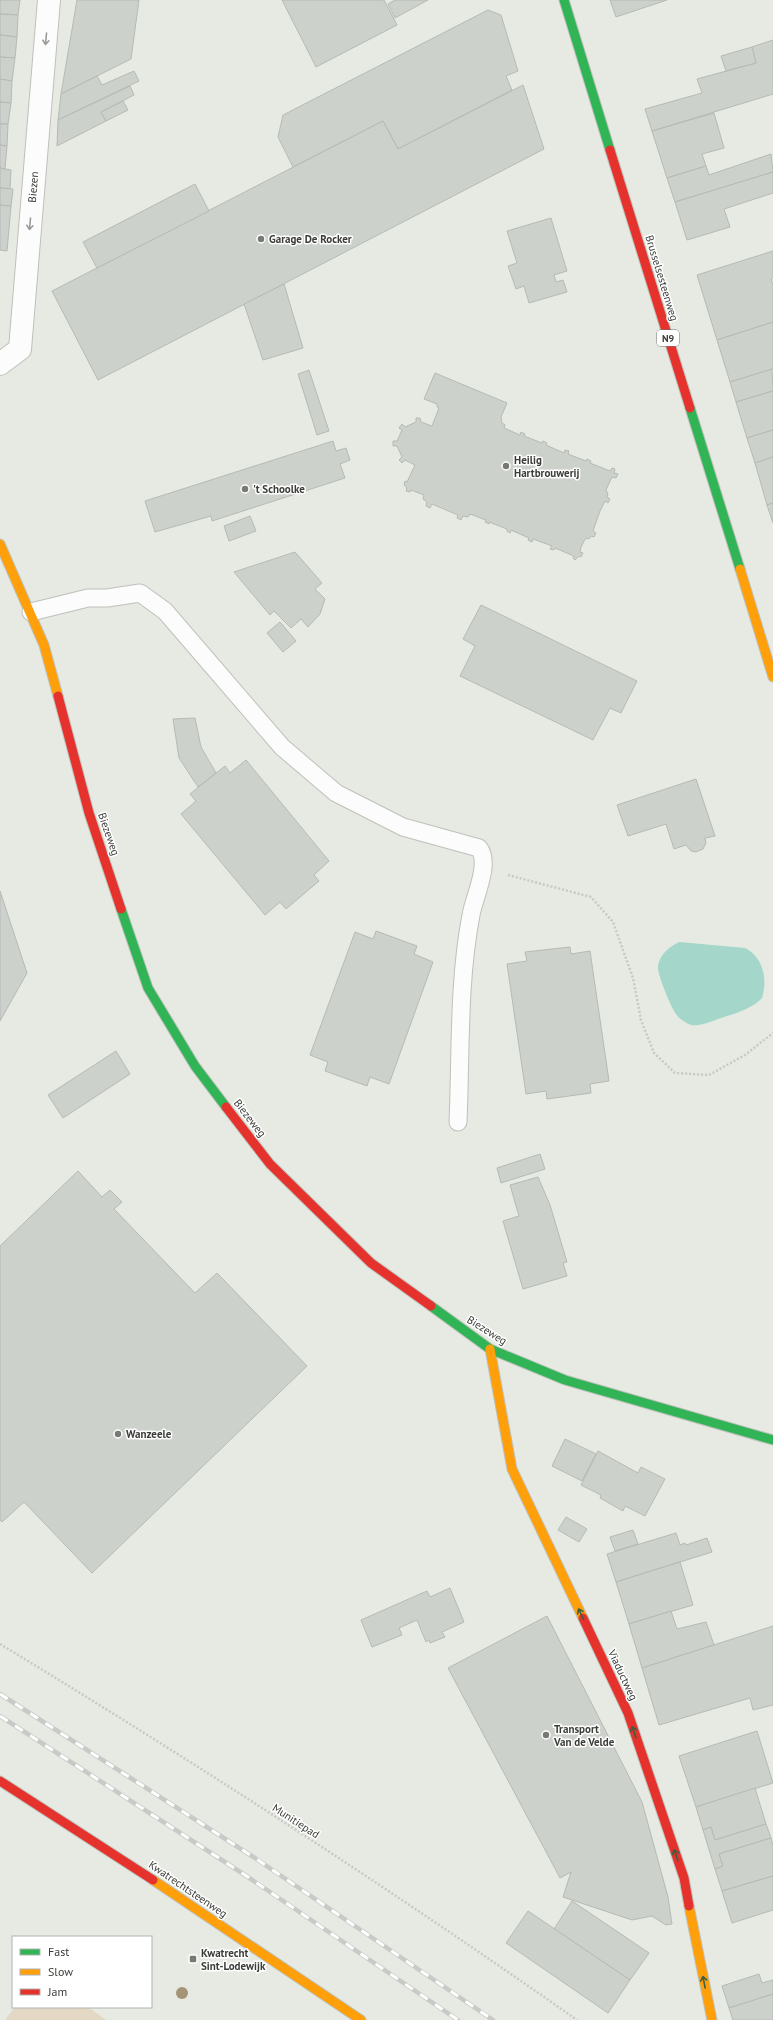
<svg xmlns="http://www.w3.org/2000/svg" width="773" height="2020" font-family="'PT Sans',sans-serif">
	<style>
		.green { fill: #e3d8c3 }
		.water { fill: #a4d6ca }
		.building { fill: #cdd1cc; stroke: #b6bab5 }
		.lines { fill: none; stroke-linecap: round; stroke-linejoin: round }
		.lane-casing { stroke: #bec1bb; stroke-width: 19 }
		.street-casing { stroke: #bec1bb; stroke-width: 24 }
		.fast-casing { stroke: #bec1bb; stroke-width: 11 }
		.slow-casing { stroke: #bec1bb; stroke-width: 11 }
		.jam-casing { stroke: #bec1bb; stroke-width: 11 }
		.path { stroke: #c8c9c7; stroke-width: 2.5; stroke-dasharray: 2 2; stroke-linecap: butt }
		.lane { stroke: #fbfcfb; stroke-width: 17 }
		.street { stroke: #fbfcfb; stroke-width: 22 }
		.fast { stroke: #30b455; stroke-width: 9 }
		.slow { stroke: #ff9f0a; stroke-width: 9 }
		.jam { stroke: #e5322d; stroke-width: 9 }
		.rail-casing { stroke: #c9cac8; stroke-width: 4.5 }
		.rail { stroke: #fff; stroke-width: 3; stroke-dasharray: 9; stroke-linecap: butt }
		.tree { fill: #a69575 }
		.oneway { stroke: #9b9c9a }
		.oneway2 { stroke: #386141 }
		.poi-dot { fill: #777a74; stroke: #fff; stroke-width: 1.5 }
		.labels { text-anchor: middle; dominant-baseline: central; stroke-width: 3; stroke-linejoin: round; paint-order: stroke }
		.shield { fill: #fff; stroke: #767774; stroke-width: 1 }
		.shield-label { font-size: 10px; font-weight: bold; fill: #3b3d38 }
		.street-label { font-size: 11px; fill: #3b3d38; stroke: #fff }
		.poi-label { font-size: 11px; font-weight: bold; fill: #3b3d38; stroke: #fff; text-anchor: start }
	</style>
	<rect width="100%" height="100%" fill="#e6eae2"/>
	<polygon class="green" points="15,2007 88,2007 106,2020 5,2020"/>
	<path class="water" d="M679,942L745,948C763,957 768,979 762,998C754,1007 738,1013 727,1016C717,1019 701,1027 691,1025C686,1023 679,1019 676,1014C671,1007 657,974 658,966C660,954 669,947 679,942Z"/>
	<g class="building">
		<polygon points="0,0 20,0 18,15 0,14"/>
		<polygon points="77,0 139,0 131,59 61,94"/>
		<polygon points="282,0 384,0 397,25 316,67"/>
		<polygon points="395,0 428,0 395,18 388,4"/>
		<polygon points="610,0 667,0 616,17"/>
		<polygon points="488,10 501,15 518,71 506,76 512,90 398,149 383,121 293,167 278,137 283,115"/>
		<polygon points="0,14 18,15 17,37 0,35"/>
		<polygon points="0,35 17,37 15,58 0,57"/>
		<polygon points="773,40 773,94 652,131 645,109 702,93 697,79 756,63 752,47"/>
		<polygon points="752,47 756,63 726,71 721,56"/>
		<polygon points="0,57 15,58 12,81 0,79"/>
		<polygon points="134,71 139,81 58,120 61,94 97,76 102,85"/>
		<polygon points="0,79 12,81 11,103 0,102"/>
		<polygon points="523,85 544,149 98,380 52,291 383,121 398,149"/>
		<polygon points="130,86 134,95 101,112 106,121 57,146 58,120"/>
		<polygon points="123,101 128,110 106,121 101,112"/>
		<polygon points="0,102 11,103 8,124 0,124"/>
		<polygon points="714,113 724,148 702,154 706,166 667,178 652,131"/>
		<polygon points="0,124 8,124 7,146 0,145"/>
		<polygon points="0,145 7,146 5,169 0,168"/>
		<polygon points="771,154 773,172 675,202 667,178 706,166 709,175"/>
		<polygon points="0,168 11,170 10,189 0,188"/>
		<polygon points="773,172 773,193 724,209 730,227 687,240 675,202"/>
		<polygon points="195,184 209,211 97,268 83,242"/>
		<polygon points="0,188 13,189 11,206 0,205"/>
		<polygon points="0,205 11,206 7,251 0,250"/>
		<polygon points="551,218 567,271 554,275 556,282 563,280 567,292 529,303 524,286 516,289 508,266 517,263 507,231"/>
		<polygon points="773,251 773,278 771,279 773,284 773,322 717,340 697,275"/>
		<polygon points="284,284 303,348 263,360 244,304"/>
		<polygon points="773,322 773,369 730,382 717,340"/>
		<polygon points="772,369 773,391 736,402 730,382"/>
		<polygon points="309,370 329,431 317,435 298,374"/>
		<polygon points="435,373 507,403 501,417 502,423 505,425 504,428 520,435 521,432 525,434 524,436 542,443 543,441 547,443 546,445 564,453 565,450 569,451 568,454 586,461 587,459 591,461 590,463 610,471 612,468 615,469 614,473 618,474 616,478 612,477 606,490 608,494 607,497 610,499 608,503 605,501 600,511 593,531 596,533 594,537 591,536 589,539 586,538 584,541 581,547 580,552 583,553 581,557 579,556 575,560 573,558 574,556 555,548 554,550 550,549 552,546 533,539 532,542 528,540 529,538 511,530 510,533 507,531 507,529 489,522 489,524 485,522 486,520 470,514 468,517 463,516 461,520 457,518 458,515 432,504 430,508 426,506 427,502 423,499 424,495 411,490 410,492 406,491 407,488 404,485 405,481 407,482 415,465 405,460 402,463 399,460 402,457 397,446 393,446 393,441 397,441 402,430 399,428 402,424 405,427 416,422 416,418 420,418 421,422 432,426 439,408 437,407 437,404 424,399"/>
		<polygon points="773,391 773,430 747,438 736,402"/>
		<polygon points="773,430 773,457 755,463 747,438"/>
		<polygon points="333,441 336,451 346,448 350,460 340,464 345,478 212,521 211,516 155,532 145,501"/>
		<polygon points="773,457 773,503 767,505 755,463"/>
		<polygon points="773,503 773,523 767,505"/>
		<polygon points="250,516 256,531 229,541 224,526"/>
		<polygon points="295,552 322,583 315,589 325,599 320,614 308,627 301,619 291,628 274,611 270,615 234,572"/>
		<polygon points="481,605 637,681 621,713 610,708 593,740 460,676 475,646 463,639"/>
		<polygon points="280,622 296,641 283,652 267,633"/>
		<polygon points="195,718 201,747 216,773 198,787 179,758 173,719"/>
		<polygon points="246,760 329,861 314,875 319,881 286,909 280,902 265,915 181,814 196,801 190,794 225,766 230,773"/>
		<polygon points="696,779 715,836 705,838 706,843 703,849 696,852 691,851 686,845 674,849 666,824 628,836 617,805"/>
		<polygon points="0,891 27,973 0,1021"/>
		<polygon points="376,931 417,946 414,954 433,962 389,1084 370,1077 367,1086 325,1071 328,1062 310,1055 355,932 373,939"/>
		<polygon points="570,947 571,954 590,951 609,1081 590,1084 591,1093 547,1099 546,1091 526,1094 507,964 527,961 525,952"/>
		<polygon points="116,1051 130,1074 63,1118 48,1095"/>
		<polygon points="540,1154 545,1169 501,1183 497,1168"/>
		<polygon points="78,1171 102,1197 110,1190 122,1202 114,1209 195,1293 217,1273 307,1366 92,1573 24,1502 2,1522 0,1520 0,1246"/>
		<polygon points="538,1177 550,1205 567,1262 563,1263 567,1276 523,1289 503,1221 519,1216 510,1185"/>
		<polygon points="565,1439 596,1454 582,1481 552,1466"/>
		<polygon points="598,1451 638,1473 641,1467 665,1479 645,1516 625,1506 623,1511 600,1498 601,1495 581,1485"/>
		<polygon points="566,1517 587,1529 579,1542 558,1530"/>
		<polygon points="633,1530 638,1544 615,1551 610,1537"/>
		<polygon points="676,1533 680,1545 685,1543 686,1545 707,1538 712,1552 616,1582 607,1554"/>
		<polygon points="680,1562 693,1605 629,1624 616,1582"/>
		<polygon points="450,1588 464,1622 442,1632 445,1637 430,1643 429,1640 426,1642 417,1620 399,1628 402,1635 372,1647 361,1620 427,1591 430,1597"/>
		<polygon points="671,1611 677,1629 706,1622 714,1645 642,1668 629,1624"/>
		<polygon points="547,1616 642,1802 668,1897 672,1924 666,1925 652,1916 632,1920 563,1897 571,1872 560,1878 448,1668"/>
		<polygon points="773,1626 773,1705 753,1710 750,1698 659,1725 642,1668"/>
		<polygon points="757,1731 773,1783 696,1807 679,1756"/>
		<polygon points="755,1788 766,1824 715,1840 711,1827 703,1830 696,1807"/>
		<polygon points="766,1824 771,1838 719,1854 723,1866 715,1869 703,1830 711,1827 715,1840"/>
		<polygon points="771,1838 773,1845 773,1876 722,1891 715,1869 723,1866 719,1854"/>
		<polygon points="773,1876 773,1910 732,1923 722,1891"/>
		<polygon points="572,1901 649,1953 630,1980 554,1929"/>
		<polygon points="528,1911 630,1980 608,2013 506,1943"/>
		<polygon points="759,1974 762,1983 773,1980 773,1994 729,2008 722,1986"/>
		<polygon points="773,1994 773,2020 733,2020 729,2008"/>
	</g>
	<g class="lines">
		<g class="lane-casing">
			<path id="lane" d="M31,612L88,598H107L140,593L165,611L282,747L336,793L403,827L479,848C491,864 474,897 471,915C458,983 461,1053 458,1122"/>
		</g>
		<g class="street-casing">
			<polyline id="street" points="0,364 20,349 49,0"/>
		</g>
		<g class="fast-casing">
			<g id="fast">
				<polyline points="564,0 610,150"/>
				<polyline points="690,408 740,569"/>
				<polyline points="121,909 148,988 195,1066 226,1107"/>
				<polyline points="431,1306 490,1349 565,1380 773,1440"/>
			</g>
		</g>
		<g class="slow-casing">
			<g id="slow">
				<polyline points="0,544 44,645 58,696"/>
				<polyline points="740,569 773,677"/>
				<polyline points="490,1349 512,1469 583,1618"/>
				<polyline points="153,1880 361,2020"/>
				<polyline points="689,1906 712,2020"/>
			</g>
		</g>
		<g class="jam-casing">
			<g id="jam">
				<polyline points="610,150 690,408"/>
				<polyline points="58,696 89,813 121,909"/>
				<polyline points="226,1107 270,1164 371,1263 431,1306"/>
				<polyline points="583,1618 628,1713 684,1878 689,1906"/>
				<polyline points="0,1781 153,1880"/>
			</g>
		</g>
		<g class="path">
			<polyline points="508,875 591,897 613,922 633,978 641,1020 654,1053 675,1073 709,1075 745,1055 773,1033"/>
			<path d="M0,1644C196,1763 389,1888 577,2020"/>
		</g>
		<use href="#lane" class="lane"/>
		<use href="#street" class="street"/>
		<use href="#fast" class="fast"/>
		<use href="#slow" class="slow"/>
		<use href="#jam" class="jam"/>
		<g class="rail-casing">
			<g id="rail">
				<polyline points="0,1694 255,1858 493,2020"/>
				<polyline points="0,1716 245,1875 458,2020"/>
			</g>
		</g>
		<use href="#rail" class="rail"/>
	</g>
	<circle class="tree" cx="182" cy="1993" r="6"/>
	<defs><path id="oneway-shaft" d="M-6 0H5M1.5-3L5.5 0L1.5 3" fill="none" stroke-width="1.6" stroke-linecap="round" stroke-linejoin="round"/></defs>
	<g class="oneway">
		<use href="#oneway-shaft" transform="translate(46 39) rotate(95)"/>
		<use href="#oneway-shaft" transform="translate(30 224) rotate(95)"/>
	</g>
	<g class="oneway2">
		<use href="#oneway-shaft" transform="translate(581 1614) rotate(-115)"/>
		<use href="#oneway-shaft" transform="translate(634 1732) rotate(-109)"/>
		<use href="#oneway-shaft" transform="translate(676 1855) rotate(-109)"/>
		<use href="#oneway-shaft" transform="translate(704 1982) rotate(-101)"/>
	</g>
	<g class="poi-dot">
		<circle cx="261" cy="239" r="4"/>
		<circle cx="506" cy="466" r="4"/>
		<circle cx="245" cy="489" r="4"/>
		<circle cx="118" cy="1434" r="4"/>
		<circle cx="546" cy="1735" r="4"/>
		<rect x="189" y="1955" width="8" height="8" rx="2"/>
	</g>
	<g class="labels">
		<rect class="shield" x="657" y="330" width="22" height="16" rx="3"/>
		<g class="shield-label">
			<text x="668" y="338">N9</text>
		</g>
		<g class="street-label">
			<text transform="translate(33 187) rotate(-85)">Biezen</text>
			<text transform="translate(662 278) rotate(73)">Brusselsesteenweg</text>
			<text transform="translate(109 834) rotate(71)">Biezeweg</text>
			<text transform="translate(250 1118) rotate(52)">Biezeweg</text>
			<text transform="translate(487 1330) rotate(32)">Biezeweg</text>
			<text transform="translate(623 1675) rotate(65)">Viaductweg</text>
			<text transform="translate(296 1821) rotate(33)">Munitiepad</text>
			<text transform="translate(188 1889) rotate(34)">Kwatrechtsteenweg</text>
		</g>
		<g class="poi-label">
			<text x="269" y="239">Garage De Rocker</text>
			<text x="514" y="460">Heilig<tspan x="514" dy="13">Hartbrouwerij</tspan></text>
			<text x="253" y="489">'t Schoolke</text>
			<text x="126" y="1434">Wanzeele</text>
			<text x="554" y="1729">Transport<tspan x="554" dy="13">Van de Velde</tspan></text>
			<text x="201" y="1953">Kwatrecht<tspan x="201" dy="13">Sint-Lodewijk</tspan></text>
		</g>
	</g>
	<rect x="12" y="1936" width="140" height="72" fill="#ffffff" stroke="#b1b1af"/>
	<rect x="20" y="1949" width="20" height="6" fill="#30b455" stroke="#b1b1af"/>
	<text x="48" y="1956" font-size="12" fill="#3b3d38">Fast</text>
	<rect x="20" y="1969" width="20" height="6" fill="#ff9f0a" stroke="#b1b1af"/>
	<text x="48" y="1976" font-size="12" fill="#3b3d38">Slow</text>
	<rect x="20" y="1989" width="20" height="6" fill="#e5322d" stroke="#b1b1af"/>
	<text x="48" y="1996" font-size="12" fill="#3b3d38">Jam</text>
</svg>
